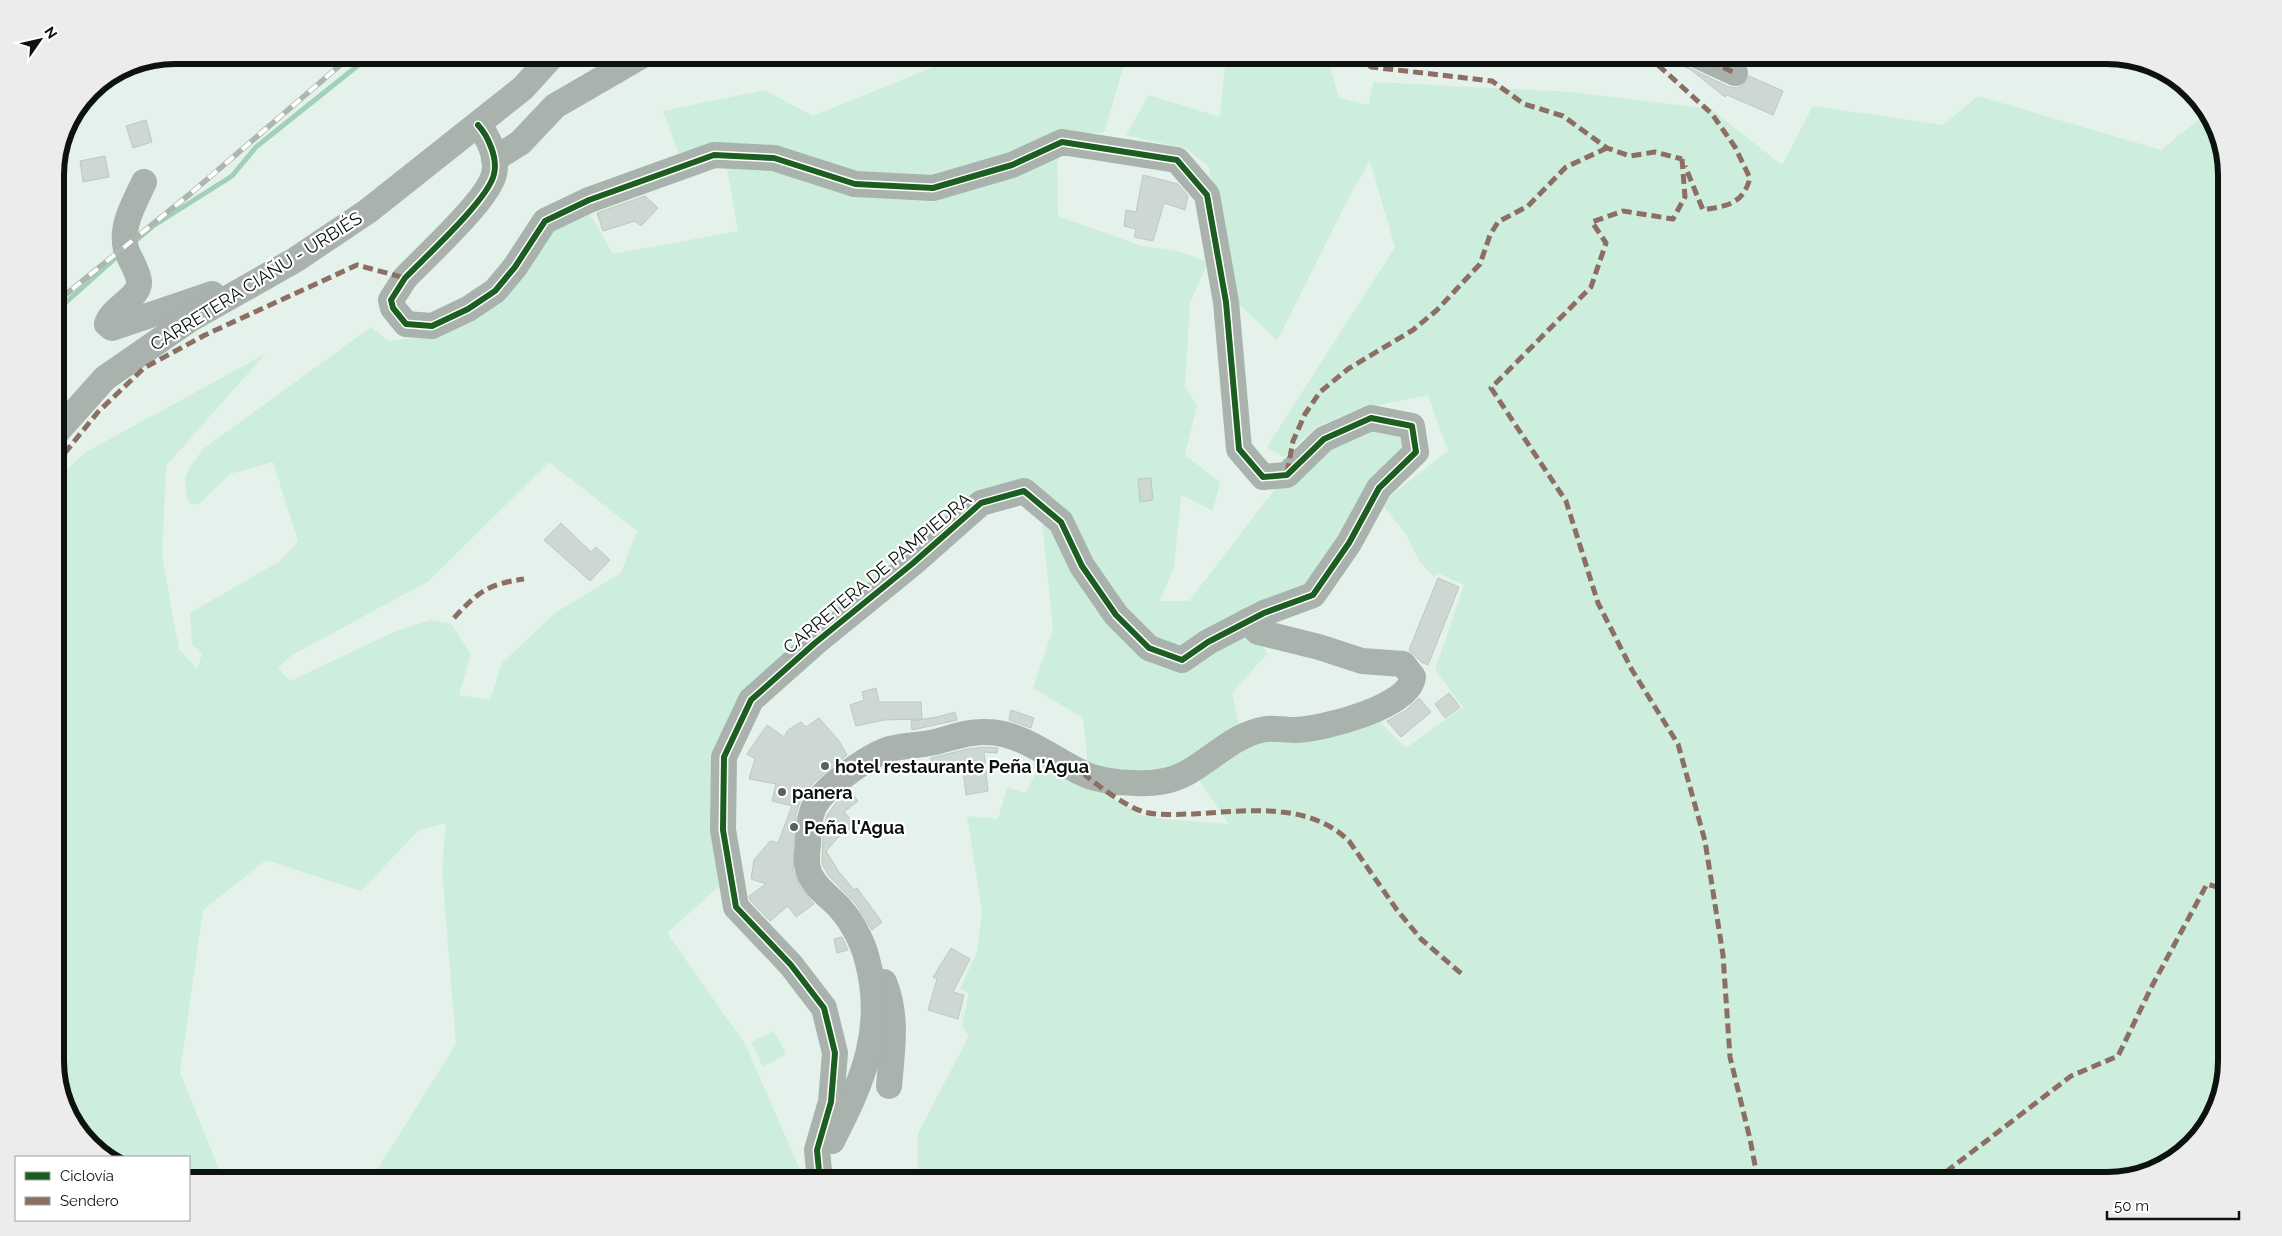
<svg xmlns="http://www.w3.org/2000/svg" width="2282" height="1236" font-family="Raleway,sans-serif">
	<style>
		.green { fill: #cdeedd; fill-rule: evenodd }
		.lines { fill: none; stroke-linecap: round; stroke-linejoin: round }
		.stream { stroke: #a0d1b8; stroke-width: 5 }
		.building { fill: #ced8d2; stroke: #bdc8c2 }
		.minor { stroke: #a9b2ad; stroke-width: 26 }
		.rail-casing { stroke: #adb6b1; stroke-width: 5.5 }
		.rail { stroke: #fff; stroke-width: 4; stroke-dasharray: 11; stroke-linecap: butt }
		.quiet { stroke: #8d6e63; stroke-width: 5; stroke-dasharray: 10 5; stroke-linecap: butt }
		.cycleway-casing { stroke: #fff; stroke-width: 9 }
		.cycleway { stroke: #1b5e20; stroke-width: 6 }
		.poi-dot { fill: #58615c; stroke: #fff; stroke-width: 2 }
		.labels { text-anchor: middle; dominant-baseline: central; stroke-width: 4.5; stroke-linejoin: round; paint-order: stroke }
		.street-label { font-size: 18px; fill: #0c130f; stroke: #fff }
		.poi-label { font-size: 18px; font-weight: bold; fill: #0c130f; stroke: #fff; text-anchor: start }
		.rim { fill: none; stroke: #0c130f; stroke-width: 6 }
	</style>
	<rect width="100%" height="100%" fill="#e5f2eb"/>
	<g class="green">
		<path d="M963,55H1127L1104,133H1057L1058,216L1142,246L1178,251L1208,262L1190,303L1185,387L1197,405L1185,455L1220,482L1213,511L1181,495L1174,566L1160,601H1189L1275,489L1302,450L1365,431L1405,433L1407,449L1308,589L1245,609L1267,654L1232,693L1244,747L1271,735L1377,719L1406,748L1463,707L1435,670L1464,585L1438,573L1434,577L1420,562L1406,535L1381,503L1448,451L1428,395L1355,410L1315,428L1283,457L1267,447L1395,247L1370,161L1348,199L1277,341L1233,298L1209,167L1187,149L1126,135L1149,95L1220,117L1226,55L1328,60L1339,98L1369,105L1373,82L1572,92L1711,109L1782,165L1813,106L1943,125L1978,96L2161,150L2208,112L2227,167V1061L2215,1115L2174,1161L2108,1181H920L917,1166L918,1133L969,1036L962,1026L969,993L960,989L977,952L982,911L967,816L998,819L1007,787L1025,793L1044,759L1084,780L1141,815L1162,819L1229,824L1197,777L1088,766L1083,718L1033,688L1053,629L1042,522L1070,518L992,489L715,745L724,882L667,933L745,1044L805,1181H370L456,1044L442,871L446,823L419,830L361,891L266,860L203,910L180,1073L224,1181H189V1157H109L75,1128L55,1070V480L86,452L265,354L166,466L162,556L179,649L197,669L202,654L192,645L190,613L280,561L298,541L273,462L230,474L198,505L189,503C180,476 187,471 203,449L371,327L389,341L430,336L551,227L587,208L613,254L738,231L723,148L679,154L663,111L764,90L813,116ZM549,462L637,531L621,573L555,613L502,663L490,700L459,695L471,654L451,624L431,620L394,632L290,681L278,668L292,655L429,581Z"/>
		<polygon points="774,1031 786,1054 763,1067 751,1042"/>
	</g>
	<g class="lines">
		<g class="stream">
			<polyline points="134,242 153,226 232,176 256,147 371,55"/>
			<polyline points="55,312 120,254"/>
		</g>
	</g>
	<g class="building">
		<polygon points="1656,55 1681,55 1684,63 1689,68 1729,87 1737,88 1743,85 1749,76 1783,91 1773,115 1727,95 1725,97 1690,69"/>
		<polygon points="146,120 152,142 133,148 126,126"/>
		<polygon points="105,156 109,177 83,182 80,161"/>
		<polygon points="1143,175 1178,184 1188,196 1185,210 1164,203 1153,241 1134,237 1136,229 1124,226 1126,210 1136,212"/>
		<polygon points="645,196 658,208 641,226 635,221 603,231 597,213"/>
		<polygon points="1151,478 1153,500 1140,502 1138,479"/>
		<polygon points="561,523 591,552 596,547 610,560 590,581 544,540"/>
		<polygon points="1438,578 1459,587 1428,665 1421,662 1409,650"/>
		<polygon points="876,688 879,702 921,702 922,719 884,720 856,726 850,705 864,700 862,692"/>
		<polygon points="1449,693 1460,707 1445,718 1435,704"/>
		<polygon points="1419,698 1431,712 1401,737 1387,721 1405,711"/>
		<polygon points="1011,710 1034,718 1031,728 1009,720"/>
		<polygon points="955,712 957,720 912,730 911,721 937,717"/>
		<polygon points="819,718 839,741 847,755 813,783 800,802 796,814 793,870 800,887 814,904 796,917 788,906 770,921 750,900 749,896 766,884 751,879 754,860 770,841 778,843 792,806 772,801 776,784 749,779 755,759 747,754 767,725 784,737 788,730 801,722 806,727"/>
		<polygon points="985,747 998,748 997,753 984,752 988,791 966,795 963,771 930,766 931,758 968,749"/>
		<polygon points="850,790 858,801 844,812 854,823 846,833 844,831 826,851 839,872 854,890 857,888 882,922 872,930 856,904 829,876 822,864 823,832 827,815 836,803"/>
		<polygon points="842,937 848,950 837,953 834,939"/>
		<polygon points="951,948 970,959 953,992 964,995 958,1019 928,1010 937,979 933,977"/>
	</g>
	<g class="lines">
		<g class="minor">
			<polyline points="1696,55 1735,73"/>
			<path d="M478,125C488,136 498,158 494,174C489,199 425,257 405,278L391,300L393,308L406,324L432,326L468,309L495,291L515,267L545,221L589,200L714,155L774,158L855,184L933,188L1012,165L1062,142L1177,160L1207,195L1226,302L1239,449L1263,477L1287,475L1324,439L1371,418L1412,426L1416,452L1379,488L1349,543L1313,595L1264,613L1208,642L1182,660L1149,648L1116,615L1082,566L1061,522L1024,491L981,503L912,564L815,643L751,700L724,757L723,830L736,907L791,965L824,1008L835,1053L831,1102L817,1150L820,1181"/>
			<polyline points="494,159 520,143 555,106 643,55"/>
			<path d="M144,182C135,202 120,226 126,249C129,258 139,273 139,282C140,298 111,308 107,324L112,328L212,294"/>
			<polyline points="55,434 105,378 189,320 295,260 368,211 523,88 553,55"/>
			<path d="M884,982C898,1015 892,1051 889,1086"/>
			<path d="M832,1141C863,1081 886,1028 867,959C862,939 849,916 834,902C825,894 815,886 810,875C805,865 807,855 808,844C808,834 809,819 813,809C821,789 865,759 884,751C899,745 915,746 930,743C949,739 967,731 986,732C1020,732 1050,757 1080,772C1095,780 1118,783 1135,783C1154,784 1174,781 1190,771C1216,756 1235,734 1266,729C1276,728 1286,730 1296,730C1323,729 1410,707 1413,677L1403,664L1362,661L1319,647L1258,632L1248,621"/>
		</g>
		<g class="rail-casing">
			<polyline id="rail" points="55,303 190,194 352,55"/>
		</g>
		<use href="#rail" class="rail"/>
		<g class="quiet">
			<polyline points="1358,55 1371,67 1492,81 1524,104 1563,116 1607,148 1630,156 1655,152 1682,159"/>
			<path d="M1647,55L1712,114L1735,147L1750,178C1743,204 1727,206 1703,210L1685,166"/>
			<polyline points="1696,55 1735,73"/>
			<polyline points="1682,159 1685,197 1673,219 1623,211 1592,222 1606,243 1591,287 1491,388 1566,501 1598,603 1632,670 1678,744 1705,841 1723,955 1730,1057 1750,1139 1758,1181"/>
			<polyline points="55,465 98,412 144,368 205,335 357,265 405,278"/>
			<polyline points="1287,473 1293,441 1305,414 1320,392 1348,369 1413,330 1437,310 1480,264 1490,235 1498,222 1528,206 1566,167 1607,148"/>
			<path d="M454,618C478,592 488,584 524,579"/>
			<path d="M1083,773C1096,785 1127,807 1144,812C1159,816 1177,814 1193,814C1245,811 1308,801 1349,841L1397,910L1421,939L1464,976"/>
			<polyline points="1934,1181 2071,1076 2118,1056 2152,986 2207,884 2227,890"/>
		</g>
		<g class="cycleway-casing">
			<path id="cycleway" d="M478,125C488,136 498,158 494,174C489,199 425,257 405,278L391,300L393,308L406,324L432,326L468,309L495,291L515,267L545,221L589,200L714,155L774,158L855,184L933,188L1012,165L1062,142L1177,160L1207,195L1226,302L1239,449L1263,477L1287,475L1324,439L1371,418L1412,426L1416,452L1379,488L1349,543L1313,595L1264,613L1208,642L1182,660L1149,648L1116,615L1082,566L1061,522L1024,491L981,503L912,564L815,643L751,700L724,757L723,830L736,907L791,965L824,1008L835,1053L831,1102L817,1150L820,1181"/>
		</g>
		<use href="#cycleway" class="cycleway"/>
	</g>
	<g class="poi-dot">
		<circle cx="825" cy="766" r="5"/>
		<circle cx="782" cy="792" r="5"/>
		<circle cx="794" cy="827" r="5"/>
	</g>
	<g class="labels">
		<g class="street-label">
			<text transform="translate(256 281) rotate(-32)">CARRETERA CIAÑU - URBIÉS</text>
			<text transform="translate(877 573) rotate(-40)">CARRETERA DE PAMPIEDRA</text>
		</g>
		<g class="poi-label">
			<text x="835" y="766">hotel restaurante Peña l'Agua</text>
			<text x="792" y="792">panera</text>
			<text x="804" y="827">Peña l'Agua</text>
		</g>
	</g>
	<path d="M0 0H2282V1236H0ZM175 64H2107A111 111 0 0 1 2218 175V1061A111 111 0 0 1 2107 1172H175A111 111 0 0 1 64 1061V175A111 111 0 0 1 175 64Z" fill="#ececec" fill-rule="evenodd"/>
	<path class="rim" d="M175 64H2107A111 111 0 0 1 2218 175V1061A111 111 0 0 1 2107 1172H175A111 111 0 0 1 64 1061V175A111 111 0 0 1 175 64Z"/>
	<rect x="15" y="1156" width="175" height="65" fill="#ffffff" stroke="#9ea19f"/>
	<rect x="25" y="1172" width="25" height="8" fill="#1b5e20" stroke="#9ea19f"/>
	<text x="60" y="1181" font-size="15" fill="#0c130f">Ciclovía</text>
	<rect x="25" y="1197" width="25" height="8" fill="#8d6e63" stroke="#9ea19f"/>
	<text x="60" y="1206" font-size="15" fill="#0c130f">Sendero</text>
	<g transform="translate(40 40) rotate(56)" stroke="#ffffff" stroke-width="4" paint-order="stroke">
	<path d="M0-4L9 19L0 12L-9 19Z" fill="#0c130f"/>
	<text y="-8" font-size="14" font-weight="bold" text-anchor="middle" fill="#0c130f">N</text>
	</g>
	<path d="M2107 1211v8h132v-8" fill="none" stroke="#0c130f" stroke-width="2.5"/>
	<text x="2114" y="1211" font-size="15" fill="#0c130f" stroke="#ffffff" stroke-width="4" paint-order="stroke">50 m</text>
</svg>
